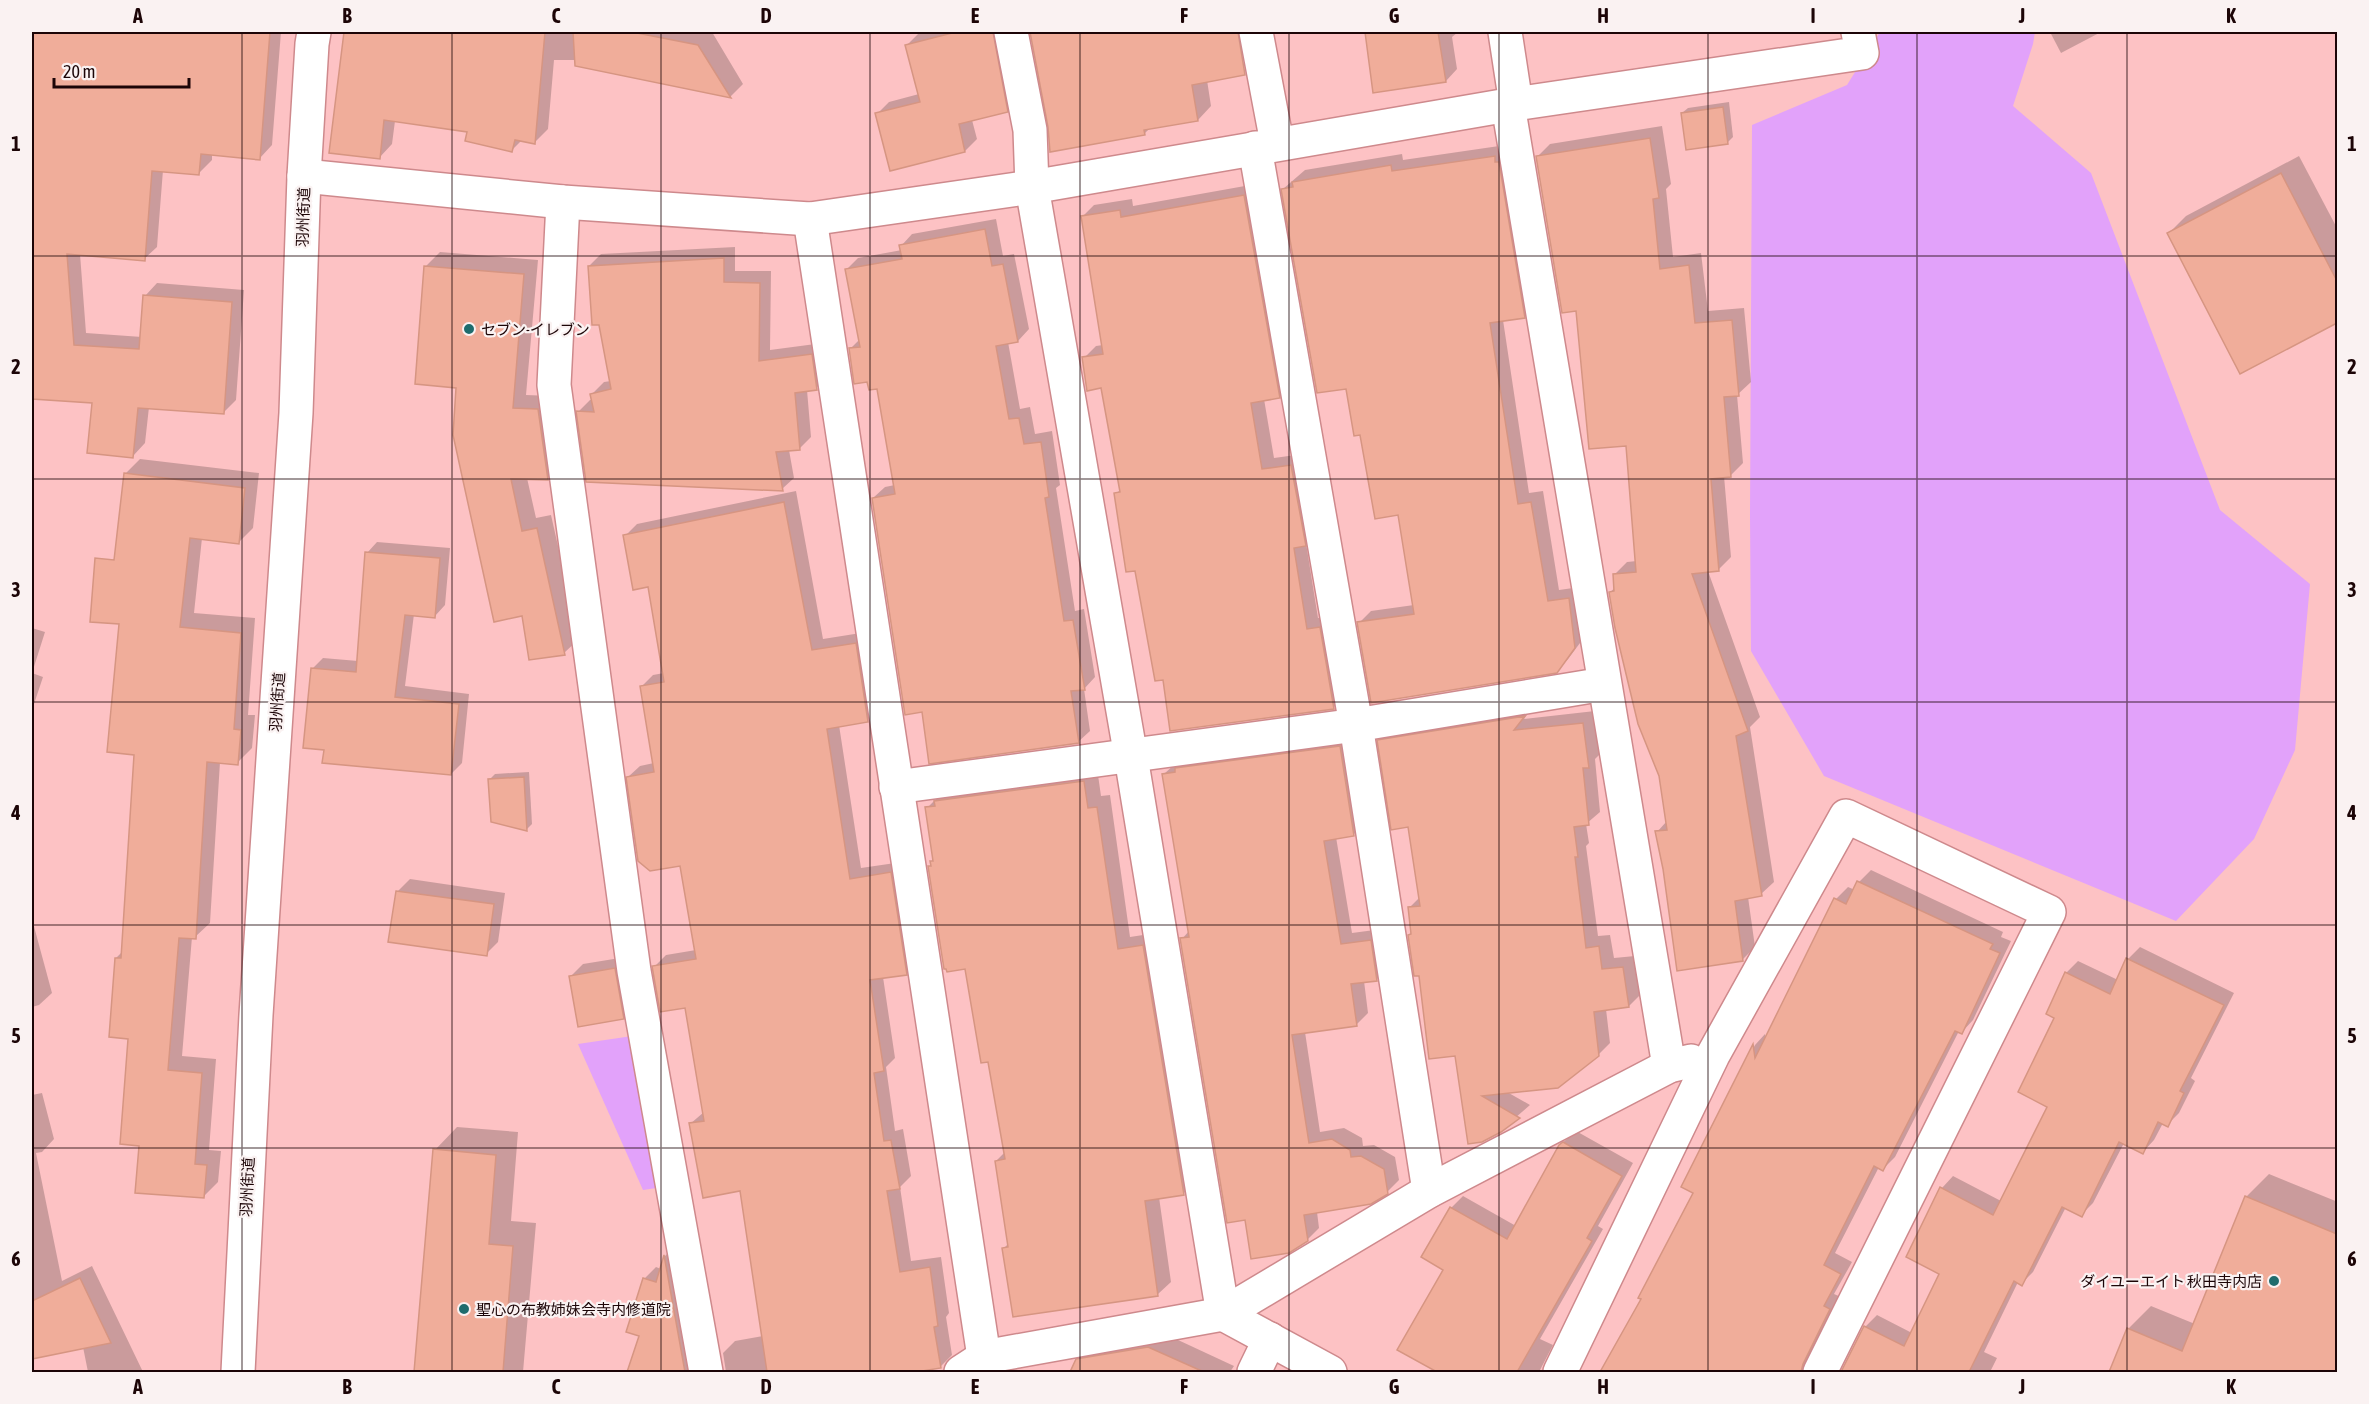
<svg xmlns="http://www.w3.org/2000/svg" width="2369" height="1404" font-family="'Asap Condensed','Noto Sans JP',sans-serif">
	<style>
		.green { fill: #e2a2fa }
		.shadow { fill: #0003 }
		.building { fill: #f0ad9a; stroke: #d69582; stroke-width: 1.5 }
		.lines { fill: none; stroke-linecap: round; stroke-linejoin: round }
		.minor-casing { stroke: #ce898c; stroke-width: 36 }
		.minor { stroke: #fff; stroke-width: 33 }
		.grid { fill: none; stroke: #1c0507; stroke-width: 1.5; stroke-opacity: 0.55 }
		.poi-dot { fill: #1f6c6d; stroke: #faf2f2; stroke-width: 2 }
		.labels { text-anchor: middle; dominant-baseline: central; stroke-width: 4.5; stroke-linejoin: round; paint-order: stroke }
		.street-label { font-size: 15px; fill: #1c0507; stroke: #faf2f2 }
		.poi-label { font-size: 15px; fill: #1c0507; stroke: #faf2f2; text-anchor: start }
		.neatline { fill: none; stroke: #1c0507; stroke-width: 2 }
		.grid-label { font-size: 20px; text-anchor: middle; font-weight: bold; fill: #1c0507 }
	</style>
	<rect width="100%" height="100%" fill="#fdc2c4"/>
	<g class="green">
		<polygon points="1880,32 2035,32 2033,44 2013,106 2091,173 2220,510 2310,584 2295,750 2254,839 2176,921 1824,776 1751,651 1750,515 1752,125 1847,85"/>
		<polygon points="639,1035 663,1187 643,1190 578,1044"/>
	</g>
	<g class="shadow">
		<polygon points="32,32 281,32 272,145 260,158 212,154 212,160 199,173 163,170 157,247 144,259 80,254 86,333 142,337 145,296 157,283 244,290 236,400 223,413 149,407 145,443 133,456 93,401 32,397"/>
		<polygon points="369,32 712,32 743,84 730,97 576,65 576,60 554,60 548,129 535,142 522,140 512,150 469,131 395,121 392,144 379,158 366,41"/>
		<polygon points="925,32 1006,32 1019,99 1007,111 972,120 977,139 965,151 877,114 889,102 919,94 907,45 919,33"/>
		<polygon points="1032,32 1221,32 1227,65 1207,80 1211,106 1198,120 1150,128 1144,134 1050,126"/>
		<polygon points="1366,32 1458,32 1452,37 1457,69 1446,81 1375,91"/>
		<polygon points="2050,32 2101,32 2061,53"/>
		<polygon points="1729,102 1733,137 1727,143 1682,113 1688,108"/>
		<polygon points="1662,126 1671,184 1666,189 1673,257 1701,253 1708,311 1744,308 1751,382 1737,395 1743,463 1730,476 1724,476 1731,557 1718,570 1708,571 1760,717 1750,727 1774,882 1761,894 1748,897 1755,947 1742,960 1664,869 1657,832 1667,821 1660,775 1610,593 1615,587 1614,575 1627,562 1637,561 1628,445 1577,309 1537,157 1550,144"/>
		<polygon points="1506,145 1536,305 1524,316 1503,320 1529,493 1543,491 1559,590 1580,587 1586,635 1568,659 1556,671 1359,623 1371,611 1414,605 1399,513 1361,434 1283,189 1305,170 1402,154 1403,160"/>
		<polygon points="2299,156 2338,230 2338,321 2241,372 2168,234 2186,216"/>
		<polygon points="1256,184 1291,385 1279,397 1264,399 1274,458 1303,454 1317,533 1306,543 1318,618 1331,616 1345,696 1333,708 1164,679 1116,494 1121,489 1102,387 1084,358 1096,346 1103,345 1082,217 1094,205 1132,199 1133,206"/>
		<polygon points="996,219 1003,256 1014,254 1029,329 1018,341 1008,342 1020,409 1030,407 1035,434 1052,431 1060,485 1056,488 1075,611 1084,609 1095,677 1084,689 1090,731 1078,742 923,711 873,498 885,487 895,485 879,387 868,381 850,349 860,339 847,269 858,258 902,250 901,246 912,234"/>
		<polygon points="735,247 735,271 771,271 770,350 823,343 828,377 816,388 807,390 811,437 799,449 789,450 794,478 782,489 578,412 590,400 593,400 592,394 604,382 611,381 589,266 601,254"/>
		<polygon points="440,252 538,260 526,395 552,396 562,465 547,479 527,478 536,518 551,515 579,639 564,653 524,614 457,386 426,266"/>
		<polygon points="140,459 259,473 253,528 238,543 202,538 194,613 255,618 248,715 255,715 252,748 237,763 220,762 210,923 195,937 192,937 182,1056 216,1059 209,1150 221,1151 218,1182 203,1197 141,1144 129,1037 116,958 123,951 136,753 121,623 125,474"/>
		<polygon points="796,491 823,639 867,632 879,709 867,720 839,725 861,868 902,862 918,962 906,973 883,977 895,1058 886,1067 895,1131 903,1129 911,1176 900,1187 911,1261 941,1257 949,1313 946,1317 952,1355 940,1367 906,1372 726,1372 723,1353 735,1341 763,1336 741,1190 690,1124 704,1112 686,1006 654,967 666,955 696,950 681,864 628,777 640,766 654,763 642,686 653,675 664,673 649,585 625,536 637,524"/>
		<polygon points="377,542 450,548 445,605 435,616 414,614 405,686 469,694 462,763 451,774 326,749 313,668 323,658 358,661 367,553"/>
		<polygon points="32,628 45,632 32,673 43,677 32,710"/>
		<polygon points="1534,705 1524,719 1595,711 1600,754 1595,759 1600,812 1586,824 1589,843 1586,846 1598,936 1610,935 1614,958 1635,956 1641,994 1629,1006 1606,1009 1610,1043 1598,1055 1507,1092 1530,1105 1500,1131 1456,1054 1420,974 1409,935 1412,932 1409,908 1420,897 1409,826 1379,741 1391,729"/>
		<polygon points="1352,735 1366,823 1354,834 1336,837 1352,933 1382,929 1388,968 1376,980 1364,981 1368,1013 1356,1025 1305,1032 1320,1132 1344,1128 1362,1138 1363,1146 1374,1145 1395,1157 1399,1180 1387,1192 1317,1212 1319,1228 1307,1240 1246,1218 1182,939 1189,931 1164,774 1176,763"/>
		<polygon points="1097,768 1101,796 1110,795 1130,937 1156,933 1196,1181 1184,1193 1159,1197 1171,1282 1158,1294 1004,1248 1009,1243 996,1161 1005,1152 989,1060 966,968 930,867 934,859 927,808 940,795"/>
		<polygon points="529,772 532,824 527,829 492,821 489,780 495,774"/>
		<polygon points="1871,870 2003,932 2001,937 2011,941 1973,1020 1962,1032 1959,1031 1895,1157 1883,1169 1879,1167 1835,1253 1852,1262 1834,1294 1841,1297 1819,1372 1602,1372 1643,1299 1695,1193 1683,1186 1755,1045 1765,1034 1766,1040 1836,899 1848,887 1855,890 1859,882"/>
		<polygon points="410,879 505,893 498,942 486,954 398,891"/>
		<polygon points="32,919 52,993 39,1005 32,1007"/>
		<polygon points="2140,947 2234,993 2191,1078 2195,1081 2179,1113 2167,1125 2163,1123 2154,1140 2143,1152 2124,1143 2093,1203 2081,1215 2066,1207 2033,1272 2021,1284 2018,1282 1984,1352 1997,1358 1990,1372 1842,1372 1865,1327 1877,1315 1912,1333 1941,1274 1942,1188 1953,1176 2001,1201 2049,1106 2056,1017 2066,973 2078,961 2118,980 2128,959"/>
		<polygon points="626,957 635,1006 623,1018 571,976 583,964"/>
		<polygon points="42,1093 54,1139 42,1152 36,1153 62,1281 92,1266 143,1372 88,1372 83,1347 32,1357 32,1095"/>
		<polygon points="457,1127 518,1132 511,1221 536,1223 523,1372 416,1372 435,1150"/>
		<polygon points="1576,1131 1633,1163 1598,1226 1603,1229 1540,1339 1553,1345 1539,1372 1460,1372 1453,1369 1449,1372 1440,1372 1399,1349 1445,1269 1451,1208 1463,1196 1516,1226 1560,1145"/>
		<polygon points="2269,1174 2338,1202 2338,1372 2110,1372 2128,1329 2151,1306 2195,1324 2246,1197"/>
		<polygon points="675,1246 703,1372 629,1372 641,1335 644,1279 656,1267 661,1269 665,1256"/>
		<polygon points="1163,1333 1234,1366 1230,1372 1071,1372 1077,1360 1092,1346"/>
		<polygon points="323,1370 353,1372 321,1372"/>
	</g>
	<g class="building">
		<polygon points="32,32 270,32 260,160 201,154 199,175 152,171 145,261 67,254 74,345 139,349 143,295 232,302 224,414 138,408 133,458 87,453 92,403 32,399"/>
		<polygon points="344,32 545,32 535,144 515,140 512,152 465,141 467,132 384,120 380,159 329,153"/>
		<polygon points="573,32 632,32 698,45 731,98 575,66"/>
		<polygon points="956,32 993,32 1008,112 959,124 965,152 890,171 875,113 920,102 905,45"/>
		<polygon points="1030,32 1238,32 1245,75 1192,85 1198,121 1144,130 1145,135 1050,152 1048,127"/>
		<polygon points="1365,32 1438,32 1446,82 1373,93"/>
		<polygon points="1723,107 1728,144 1686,150 1681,113"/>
		<polygon points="1650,138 1659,198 1653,199 1660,269 1689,265 1695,323 1732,320 1739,396 1724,397 1731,477 1711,479 1719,571 1692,574 1748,731 1736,736 1762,896 1735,901 1743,961 1677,971 1663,869 1655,831 1667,830 1659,776 1638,724 1615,628 1609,592 1614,591 1613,574 1636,572 1626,446 1589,449 1576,311 1562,313 1536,156"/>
		<polygon points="1495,156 1495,162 1499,162 1525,318 1490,323 1518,504 1531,502 1548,601 1569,598 1575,648 1557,673 1371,703 1357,622 1414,614 1398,515 1375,519 1360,435 1354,436 1346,389 1317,393 1281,189 1293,187 1292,182 1391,165 1392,171"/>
		<polygon points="2281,173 2337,281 2337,323 2240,374 2167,233"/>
		<polygon points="1244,195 1280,398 1251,403 1262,469 1291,465 1306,546 1294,548 1307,629 1320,627 1334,709 1170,731 1163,680 1155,681 1135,571 1126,572 1114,493 1120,492 1101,388 1087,391 1082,357 1103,354 1081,216 1120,210 1121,217"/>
		<polygon points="985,229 992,266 1003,264 1018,342 996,346 1009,419 1019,418 1024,444 1041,442 1049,497 1045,498 1064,621 1073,620 1085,690 1071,691 1079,743 929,764 922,712 905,715 872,498 895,494 877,389 869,390 867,382 854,384 849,348 860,347 845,269 902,259 899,245"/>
		<polygon points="724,258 724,282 760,283 759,361 812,354 817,390 795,393 800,450 776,452 783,491 586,482 576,411 594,412 590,394 611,389 599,325 592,325 588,266"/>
		<polygon points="424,266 524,274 513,408 538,409 548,480 511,479 522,531 537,528 565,655 529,660 522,616 494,622 453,435 456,388 415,384"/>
		<polygon points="124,473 245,488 239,544 190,538 180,627 241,633 234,729 241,730 238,765 207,762 196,939 179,938 168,1070 202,1073 195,1164 207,1165 204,1198 135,1193 139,1146 120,1144 128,1039 109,1037 115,958 121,958 134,755 107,752 119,624 90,622 95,558 114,560"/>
		<polygon points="784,502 812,650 856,643 868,722 827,729 850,879 891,872 907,975 870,980 884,1071 874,1073 884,1141 891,1140 900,1189 887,1191 900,1272 930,1267 938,1326 934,1327 941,1368 916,1372 767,1372 740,1191 703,1198 689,1123 704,1121 685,1008 660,1012 652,966 696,959 680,866 650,871 638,861 626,777 654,772 640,686 664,682 648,587 633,590 623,535"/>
		<polygon points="365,552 440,558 435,618 405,615 395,697 459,704 451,775 322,763 324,750 303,748 311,668 356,672"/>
		<polygon points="1525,716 1514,730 1583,723 1589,768 1583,768 1589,825 1574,827 1578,857 1575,857 1586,948 1599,946 1602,969 1623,967 1629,1007 1594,1012 1599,1056 1558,1088 1482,1096 1520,1118 1501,1132 1482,1142 1468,1144 1455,1056 1429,1059 1419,976 1414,976 1408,935 1411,934 1408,907 1420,906 1408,827 1391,830 1377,740"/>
		<polygon points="1340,746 1354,836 1324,841 1341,944 1371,940 1377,981 1351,984 1357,1026 1292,1035 1309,1143 1332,1139 1350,1150 1351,1157 1361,1156 1384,1169 1388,1194 1371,1204 1304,1215 1308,1241 1289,1253 1251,1259 1245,1220 1227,1223 1180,938 1189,937 1162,774 1175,772 1175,768"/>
		<polygon points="524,777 527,831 491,822 488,779"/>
		<polygon points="1084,781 1088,808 1097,807 1118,949 1143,945 1184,1195 1145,1201 1158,1296 1013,1317 1002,1248 1008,1247 995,1161 1005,1159 988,1062 981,1063 965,969 947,972 946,969 944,969 928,866 931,866 930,861 933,861 925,807 935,806 934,801"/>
		<polygon points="1857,881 1993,944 1990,949 2000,953 1962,1034 1955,1031 1883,1171 1874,1166 1824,1265 1841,1274 1824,1306 1830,1309 1803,1364 1801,1372 1600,1372 1641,1299 1638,1298 1693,1193 1681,1187 1753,1044 1755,1058 1834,898 1846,904"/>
		<polygon points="396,891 494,904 487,956 388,942"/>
		<polygon points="2126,958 2224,1005 2180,1091 2184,1093 2168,1127 2158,1122 2143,1154 2119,1142 2082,1217 2062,1207 2022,1286 2014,1281 1969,1372 1841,1372 1864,1326 1904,1346 1939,1274 1906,1257 1940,1187 1993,1215 2047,1107 2018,1092 2054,1018 2046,1014 2065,972 2110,994"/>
		<polygon points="615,968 624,1019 578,1027 569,976"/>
		<polygon points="1563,1142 1622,1176 1587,1238 1592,1241 1517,1372 1437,1372 1397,1350 1443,1270 1421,1257 1450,1207 1507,1239 1559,1145"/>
		<polygon points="433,1149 496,1155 489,1244 513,1246 503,1372 414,1372"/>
		<polygon points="2245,1196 2337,1234 2337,1372 2109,1372 2127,1328 2182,1351"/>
		<polygon points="664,1255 685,1372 627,1372 639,1336 626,1332 643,1278 656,1282"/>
		<polygon points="80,1278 111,1343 32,1359 32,1301"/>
		<polygon points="1148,1347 1204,1372 1070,1372 1076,1359"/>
	</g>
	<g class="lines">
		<g class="minor-casing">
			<g id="minor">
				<polyline points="1011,32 1030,130 1032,187 1131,757 1223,1314"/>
				<polyline points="1256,32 1277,143"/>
				<polyline points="1505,32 1516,104"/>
				<polyline points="1508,105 1669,1066"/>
				<polyline points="1255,148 1356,725 1429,1191"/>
				<polyline points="304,176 563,202 810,219 1032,187 1508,105 1862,53 1858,32"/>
				<polyline points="563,202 554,385 634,971 706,1372"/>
				<polyline points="810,219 984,1357"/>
				<polyline points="896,787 1356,725 1604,684"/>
				<polyline points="1223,1314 1330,1372"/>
				<polyline points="238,1372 256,1015 296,413 304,176 312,44 314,32"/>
				<polyline points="961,1372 984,1357 1223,1314 1429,1191 1669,1066 1691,1061"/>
				<polyline points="1254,1372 1270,1339"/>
				<polyline points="1560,1372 1713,1055 1846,816 2049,912 1820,1372"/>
			</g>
		</g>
		<use href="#minor" class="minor"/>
	</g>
	<path class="grid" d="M242,32V1372M452,32V1372M661,32V1372M870,32V1372M1080,32V1372M1289,32V1372M1499,32V1372M1708,32V1372M1917,32V1372M2127,32V1372M32,256H2338M32,479H2338M32,702H2338M32,925H2338M32,1148H2338"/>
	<g class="poi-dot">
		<circle cx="469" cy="329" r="6"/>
		<circle cx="2274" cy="1281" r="6"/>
		<circle cx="464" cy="1309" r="6"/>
	</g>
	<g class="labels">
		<g class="street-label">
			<text transform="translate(303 217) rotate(-88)">羽州街道</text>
			<text transform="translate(277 702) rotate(-86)">羽州街道</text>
			<text transform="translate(247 1187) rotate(-87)">羽州街道</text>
		</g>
		<g class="poi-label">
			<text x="481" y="329">セブン-イレブン</text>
			<text x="2262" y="1281" text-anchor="end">ダイユーエイト 秋田寺内店</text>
			<text x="476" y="1309">聖心の布教姉妹会寺内修道院</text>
		</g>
	</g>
	<rect width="2369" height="1404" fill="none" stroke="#faf2f2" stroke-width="66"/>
	<path d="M54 78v9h135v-9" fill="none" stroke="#1c0507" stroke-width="3"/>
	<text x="63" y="78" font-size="18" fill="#1c0507" stroke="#faf2f2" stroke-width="4.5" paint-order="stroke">20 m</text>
	<rect x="33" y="33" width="2303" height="1338" class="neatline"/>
	<g class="grid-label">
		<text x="138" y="23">A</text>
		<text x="347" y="23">B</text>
		<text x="556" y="23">C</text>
		<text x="766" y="23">D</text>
		<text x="975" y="23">E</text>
		<text x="1184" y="23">F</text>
		<text x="1394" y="23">G</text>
		<text x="1603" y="23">H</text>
		<text x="1813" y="23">I</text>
		<text x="2022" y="23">J</text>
		<text x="2231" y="23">K</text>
		<text x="16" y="151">1</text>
		<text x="2352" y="151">1</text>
		<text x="16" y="374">2</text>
		<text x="2352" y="374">2</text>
		<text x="16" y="597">3</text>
		<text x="2352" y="597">3</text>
		<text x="16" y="820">4</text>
		<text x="2352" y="820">4</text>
		<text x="16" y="1043">5</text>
		<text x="2352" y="1043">5</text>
		<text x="16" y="1266">6</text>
		<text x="2352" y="1266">6</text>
		<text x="138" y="1394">A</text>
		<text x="347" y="1394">B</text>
		<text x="556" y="1394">C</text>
		<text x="766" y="1394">D</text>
		<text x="975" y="1394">E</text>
		<text x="1184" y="1394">F</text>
		<text x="1394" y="1394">G</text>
		<text x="1603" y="1394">H</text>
		<text x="1813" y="1394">I</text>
		<text x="2022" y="1394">J</text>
		<text x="2231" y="1394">K</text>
	</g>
</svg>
